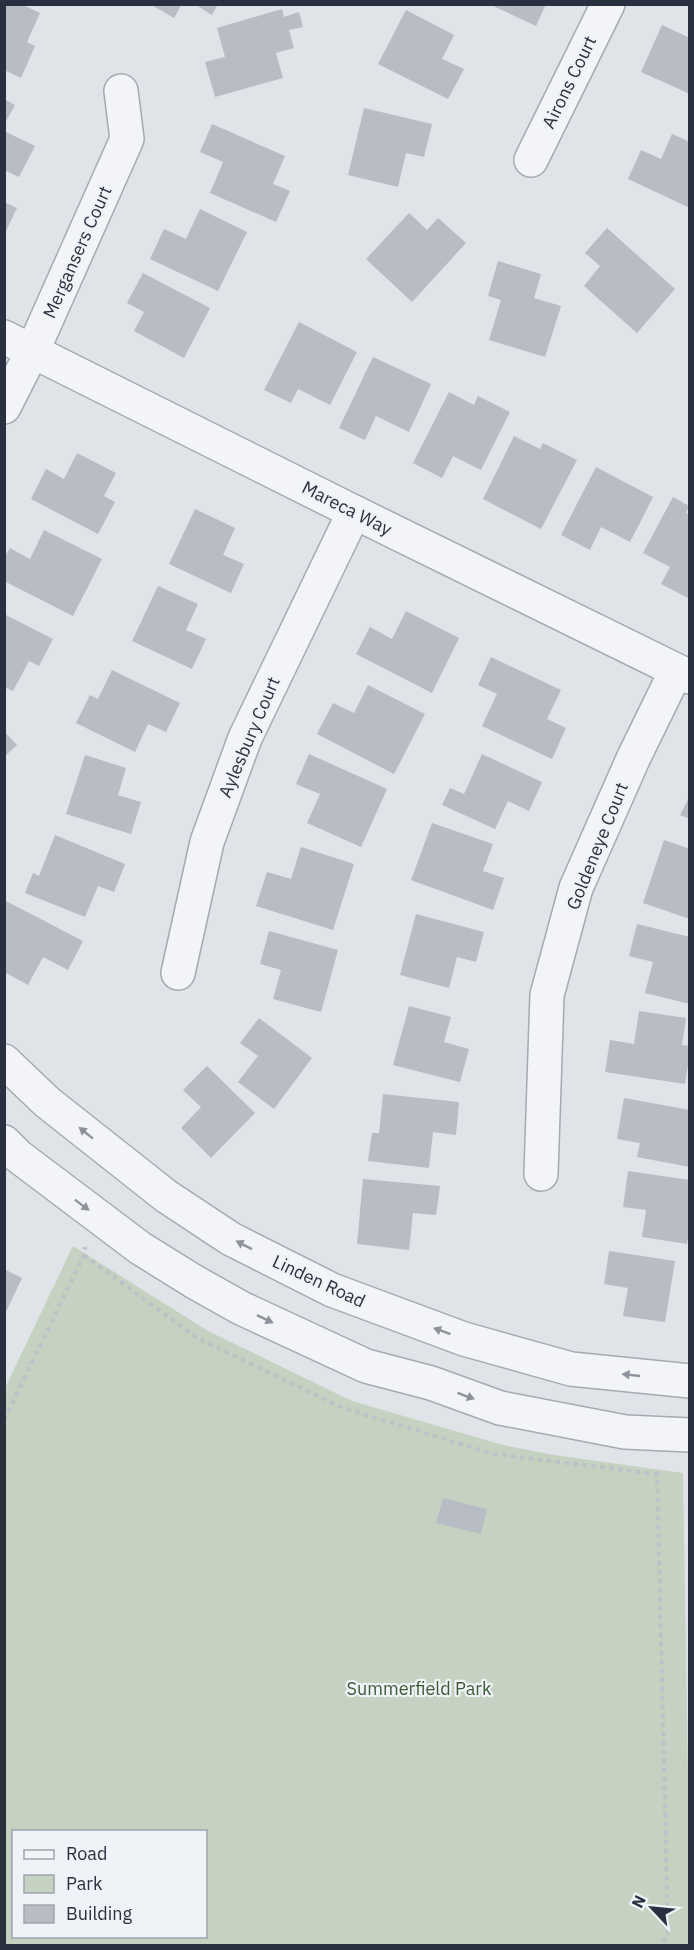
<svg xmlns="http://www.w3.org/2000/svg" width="694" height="1950" font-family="'IBM Plex Sans',sans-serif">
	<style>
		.green { fill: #c5d2c1; fill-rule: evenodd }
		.building { fill: #b7bcc5 }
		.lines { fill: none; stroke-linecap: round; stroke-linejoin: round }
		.minor-casing { stroke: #a5aab2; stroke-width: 36 }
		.path { stroke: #bec1c7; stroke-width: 4; stroke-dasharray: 4.5 4.5; stroke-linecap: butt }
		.minor { stroke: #f2f4f7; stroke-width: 33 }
		.oneway { fill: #8e929b }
		.labels { text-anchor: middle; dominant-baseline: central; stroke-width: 4.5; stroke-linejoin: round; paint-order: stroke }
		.street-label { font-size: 18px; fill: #29303f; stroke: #eff2f6 }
		.park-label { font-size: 18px; fill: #3c5a37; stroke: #eff2f6 }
	</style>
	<rect width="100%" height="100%" fill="#e0e3e8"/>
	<path class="green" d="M73,1246L208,1331L352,1401L503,1445L554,1455L683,1473L689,1834L690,1942L688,1945H5V1388ZM14,1832H206V1936H14Z"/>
	<g class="building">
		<polygon points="4,4 21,4 40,13 27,42 35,46 21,78 4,70"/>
		<polygon points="150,4 182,4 174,18"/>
		<polygon points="194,4 218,4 212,15"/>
		<polygon points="489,4 546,4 536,26"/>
		<polygon points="282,9 284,17 299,12 303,27 289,30 294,48 276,53 283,78 215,97 205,62 225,57 217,28"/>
		<polygon points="406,10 454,35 442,59 464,69 448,99 378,64"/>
		<polygon points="662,25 690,38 690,94 641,72"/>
		<polygon points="4,99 15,105 4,125"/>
		<polygon points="364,108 432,124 424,157 406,153 398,187 348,175"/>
		<polygon points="212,124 285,156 273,184 290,191 276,222 210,193 223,162 200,152"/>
		<polygon points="4,131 35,146 19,177 4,170"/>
		<polygon points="672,134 690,142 690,208 628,179 641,150 661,159"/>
		<polygon points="4,202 17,208 4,235"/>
		<polygon points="200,209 247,232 218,291 150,259 164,229 186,239"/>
		<polygon points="409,213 427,230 438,218 466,243 412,302 366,259"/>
		<polygon points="607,228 675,289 637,333 584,286 600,266 585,253"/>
		<polygon points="498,261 541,274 534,298 561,306 545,357 489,340 501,300 488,296"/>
		<polygon points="143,273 210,308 184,358 134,331 144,312 127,303"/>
		<polygon points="299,322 357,352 330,405 298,389 291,403 264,390"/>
		<polygon points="373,357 431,384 409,432 376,416 365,440 339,428"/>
		<polygon points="449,392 474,405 478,396 510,412 481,470 453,456 442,478 413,463"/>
		<polygon points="514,436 540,449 543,443 577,460 541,529 483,499"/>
		<polygon points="77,453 116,473 104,496 115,502 98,534 31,499 46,469 64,479"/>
		<polygon points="596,467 653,497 630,542 601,527 590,550 561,535"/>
		<polygon points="673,497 689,506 686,513 690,515 690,599 661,584 670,567 643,553"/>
		<polygon points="195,509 235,528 223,555 244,564 231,593 169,564"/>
		<polygon points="44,530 102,559 73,616 4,581 4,558 10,548 30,559"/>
		<polygon points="158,586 198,604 186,630 206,639 192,669 132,641"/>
		<polygon points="406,611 459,638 432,693 356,654 370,627 392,639"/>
		<polygon points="4,614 53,639 39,666 29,661 13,691 4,687"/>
		<polygon points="491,657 561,690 547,719 566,728 552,759 482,726 497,694 478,685"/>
		<polygon points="112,670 180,703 166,732 148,724 135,752 76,723 90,695 98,699"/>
		<polygon points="368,685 425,714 394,774 317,734 333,703 354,713"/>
		<polygon points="4,731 17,745 4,757"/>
		<polygon points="309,754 387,789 361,847 307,823 320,794 296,784"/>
		<polygon points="482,754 542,782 529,811 508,801 495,829 442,805 450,788 464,794"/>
		<polygon points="85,755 126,768 118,795 141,802 131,834 66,814"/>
		<polygon points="690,796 690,819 680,815"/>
		<polygon points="432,823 493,844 483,871 504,878 493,910 411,880"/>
		<polygon points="55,835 125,864 114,892 98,886 85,917 25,893 33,873 39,876"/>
		<polygon points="664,840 690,849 690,919 643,903"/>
		<polygon points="301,847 354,864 333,930 256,906 267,872 291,879"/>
		<polygon points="4,900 83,941 68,970 43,957 28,985 4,972"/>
		<polygon points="416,914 484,932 476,962 457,957 449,988 400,975"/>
		<polygon points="637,924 690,937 690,1004 645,993 653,962 629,956"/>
		<polygon points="269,931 338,950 321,1012 273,999 281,970 260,964"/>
		<polygon points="409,1006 451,1017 444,1042 469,1049 460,1082 393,1065"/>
		<polygon points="639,1011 686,1018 682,1045 690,1046 690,1052 685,1084 605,1072 610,1040 634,1044"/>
		<polygon points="259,1018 312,1058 274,1109 238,1082 258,1056 240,1043"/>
		<polygon points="207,1066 255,1113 211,1158 181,1128 201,1107 183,1090"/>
		<polygon points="383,1094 459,1102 456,1135 433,1132 429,1168 368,1161 372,1133 379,1133"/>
		<polygon points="624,1098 690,1110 690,1167 637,1157 640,1143 617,1139"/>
		<polygon points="628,1171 690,1180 690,1225 687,1244 642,1237 646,1210 623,1207"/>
		<polygon points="363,1179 440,1186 436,1215 413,1213 409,1250 357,1244"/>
		<polygon points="609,1251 675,1261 665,1322 623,1316 628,1288 604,1284"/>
		<polygon points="4,1269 22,1278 4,1316"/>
		<polygon points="443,1498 487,1509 481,1534 436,1523"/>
	</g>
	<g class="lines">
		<g class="minor-casing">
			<g id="minor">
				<polyline points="531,160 608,4"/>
				<polyline points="4,337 354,512 690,677"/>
				<polyline points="4,407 33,350 127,139 121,91"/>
				<polyline points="178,973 207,842 245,738 354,512"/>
				<polyline points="4,1061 47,1102 166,1196 231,1239 332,1290 464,1339 571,1369 690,1381"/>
				<polyline points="4,1142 18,1156 140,1248 193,1281 241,1308 366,1366 431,1383 500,1408 625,1432 690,1435"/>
				<polyline points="541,1174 547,995 576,888 633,759 676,671"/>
			</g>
		</g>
		<g class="path">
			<polyline points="84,1255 197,1338 343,1408 494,1454 657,1474 668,1932 662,1946"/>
			<polyline points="4,1420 84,1255 85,1247"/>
		</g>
		<use href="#minor" class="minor"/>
	</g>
	<defs><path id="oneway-solid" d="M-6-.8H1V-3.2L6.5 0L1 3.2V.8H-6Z" transform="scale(1.5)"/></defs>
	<g class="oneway">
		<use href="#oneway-solid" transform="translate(86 1133) rotate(-141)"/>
		<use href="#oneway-solid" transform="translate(82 1205) rotate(37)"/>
		<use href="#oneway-solid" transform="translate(244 1245) rotate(-153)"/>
		<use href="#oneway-solid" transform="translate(265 1319) rotate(26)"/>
		<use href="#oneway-solid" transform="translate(442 1331) rotate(-160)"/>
		<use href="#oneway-solid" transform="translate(631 1375) rotate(-174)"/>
		<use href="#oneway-solid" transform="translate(466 1396) rotate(20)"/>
	</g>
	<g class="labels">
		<g class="street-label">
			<text transform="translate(569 82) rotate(-64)">Airons Court</text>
			<text transform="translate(77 252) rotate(-66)">Mergansers Court</text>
			<text transform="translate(347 508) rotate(27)">Mareca Way</text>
			<text transform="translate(249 737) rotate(-67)">Aylesbury Court</text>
			<text transform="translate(597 846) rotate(-68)">Goldeneye Court</text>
			<text transform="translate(319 1281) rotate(25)">Linden Road</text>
		</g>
		<g class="park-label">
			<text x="419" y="1688">Summerfield Park</text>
		</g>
	</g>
	<rect width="694" height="1950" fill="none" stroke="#29303f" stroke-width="12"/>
	<rect x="12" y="1830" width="195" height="108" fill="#eff2f6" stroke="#a0a4ad" stroke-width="1.5"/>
	<rect x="24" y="1850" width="30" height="9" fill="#f2f4f7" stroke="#a0a4ad" stroke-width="1.5"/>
	<text x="66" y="1860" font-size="18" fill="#29303f">Road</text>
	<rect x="24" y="1875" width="30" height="18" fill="#c5d2c1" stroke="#a0a4ad" stroke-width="1.5"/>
	<text x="66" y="1890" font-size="18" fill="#29303f">Park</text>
	<rect x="24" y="1905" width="30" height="18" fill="#b7bcc5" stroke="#a0a4ad" stroke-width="1.5"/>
	<text x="66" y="1920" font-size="18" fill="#29303f">Building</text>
	<g transform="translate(652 1908) rotate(296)" stroke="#eff2f6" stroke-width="4.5" paint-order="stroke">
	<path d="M0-4.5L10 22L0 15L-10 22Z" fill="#29303f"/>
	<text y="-9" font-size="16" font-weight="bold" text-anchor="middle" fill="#29303f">N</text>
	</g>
</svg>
